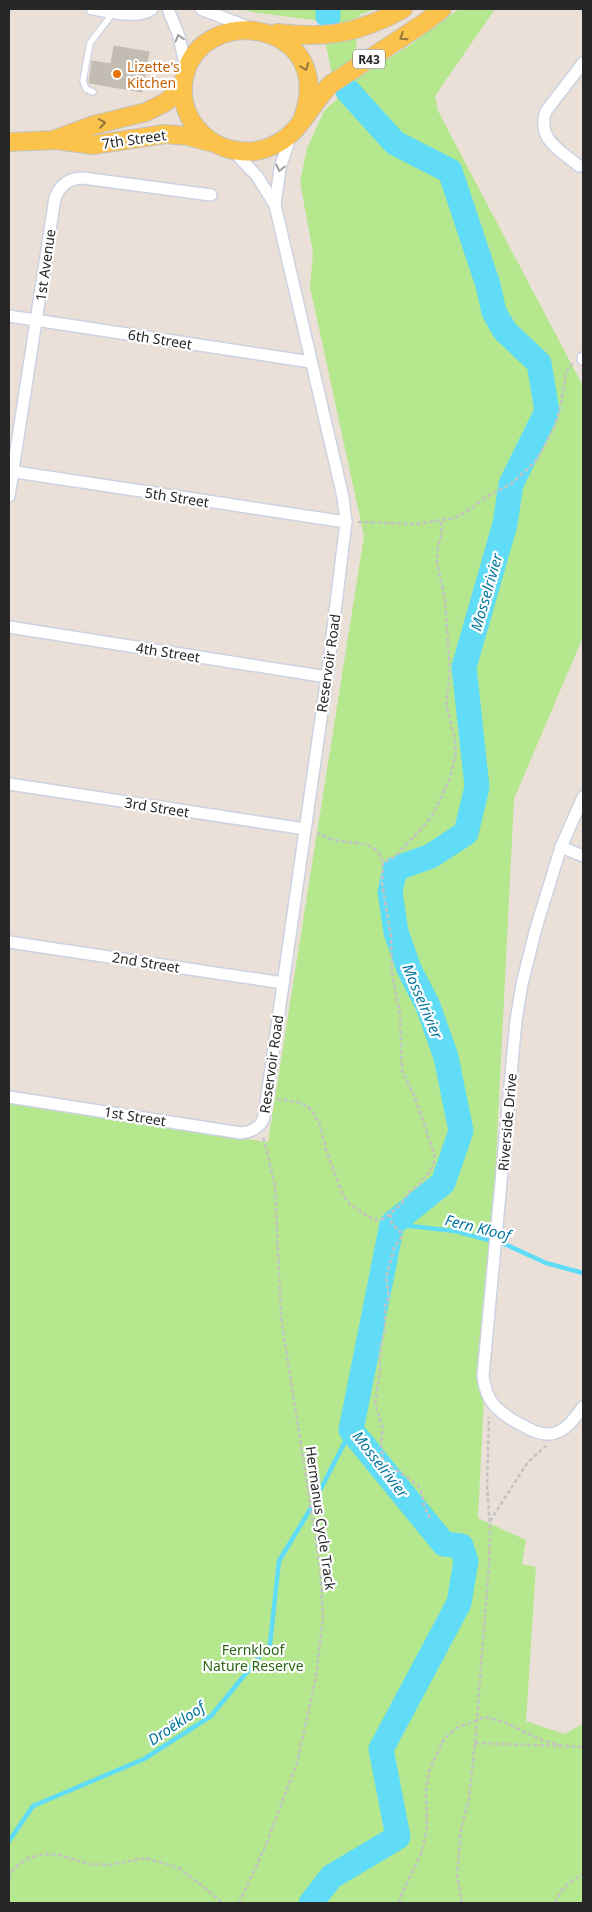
<svg xmlns="http://www.w3.org/2000/svg" width="592" height="1912" font-family="'Noto Sans',sans-serif">
	<style>
		.green { fill: #b4e78e }
		.lines { fill: none; stroke-linecap: round; stroke-linejoin: round }
		.stream { stroke: #60dcf7; stroke-width: 4.5 }
		.river { stroke: #60dcf7; stroke-width: 25 }
		.building { fill: #c2bcb3; stroke: #c6bdb1 }
		.lane-casing { stroke: #ccd2e2; stroke-width: 8 }
		.street-casing { stroke: #ccd2e2; stroke-width: 14 }
		.primary-casing { stroke: #c3c3c3; stroke-width: 20 }
		.path { stroke: #c3c3c3; stroke-width: 2.5; stroke-dasharray: 4 2.5; stroke-linecap: butt }
		.lane { stroke: #fff; stroke-width: 5.5 }
		.street { stroke: #fff; stroke-width: 11 }
		.primary { stroke: #fbc34c; stroke-width: 18 }
		.oneway { stroke: #91753a }
		.oneway2 { stroke: #9e9e9e }
		.food-dot { fill: #e8710a; stroke: #fff; stroke-width: 2 }
		.labels { text-anchor: middle; dominant-baseline: central; stroke-width: 4.5; stroke-linejoin: round; paint-order: stroke }
		.shield { fill: #fff; stroke: #686868; stroke-width: 1 }
		.shield-label { font-size: 12px; font-weight: bold; fill: #272727 }
		.food-label { font-size: 14px; fill: #c56008; stroke: #fff; text-anchor: start }
		.street-label { font-size: 14px; fill: #272727; stroke: #fff }
		.park-label { font-size: 14px; fill: #2c6713; stroke: #fff }
		.water-label { font-size: 15px; font-style: italic; fill: #03769e; stroke: #fff }
	</style>
	<rect width="100%" height="100%" fill="#ebe0d7"/>
	<polygon class="green" points="238,9 376,9 359,15 353,81 410,45 459,9 495,9 435,96 438,111 583,386 583,637 514,799 478,1518 526,1540 522,1564 536,1567 526,1721 564,1734 583,1724 583,1903 9,1903 9,1103 268,1142 364,536 310,287 313,253 300,182 307,148 324,111 337,99 321,21 253,12"/>
	<g class="lines">
		<g class="stream">
			<polyline points="392,1224 455,1231 507,1245 546,1263 583,1273"/>
			<polyline points="9,1841 33,1806 144,1759 211,1716 270,1644 279,1561 311,1508 351,1430"/>
		</g>
		<g class="river">
			<polyline points="328,9 328,16"/>
			<polyline points="311,1903 331,1877 398,1837 381,1749 459,1603 466,1561 461,1546 444,1544 351,1430 392,1224 443,1183 461,1131 446,1057 428,1006 409,969 396,932 390,892 395,869 431,856 466,833 477,787 464,667 505,524 511,484 547,411 539,363 505,331 494,312 488,285 450,171 395,143 348,91"/>
		</g>
	</g>
	<polygon class="building" points="114,46 149,52 142,92 89,83 92,61 111,64"/>
	<g class="lines">
		<g class="lane-casing">
			<polyline id="lane" points="93,92 86,89 83,81 90,43 113,13"/>
		</g>
		<g class="street-casing">
			<g id="street">
				<path d="M92,9C109,11 137,20 152,9"/>
				<polyline points="168,9 179,36 186,69"/>
				<polyline points="201,9 245,26"/>
				<path d="M579,166C560,150 536,139 546,111L583,63"/>
				<polyline points="275,205 280,168 291,135"/>
				<polyline points="9,316 311,362"/>
				<polyline points="583,358 583,359"/>
				<polyline points="9,471 346,522"/>
				<path d="M9,496L55,198C60,185 69,178 83,178L211,195"/>
				<polyline points="9,627 327,677"/>
				<polyline points="9,784 305,829"/>
				<path d="M583,797L561,847L536,928L522,984L516,1021L483,1376C486,1402 497,1411 518,1423C529,1429 538,1435 551,1434C565,1432 575,1418 583,1407"/>
				<polyline points="561,847 583,856"/>
				<polyline points="9,942 283,983"/>
				<path d="M9,1097L241,1133C251,1132 261,1127 264,1117L327,677L346,522L343,497L275,205L257,176L233,151"/>
			</g>
		</g>
		<g class="primary-casing">
			<g id="primary">
				<path d="M277,33C327,39 359,33 403,9"/>
				<path d="M303,117C337,24 206,0 185,74C171,129 231,170 278,143C300,132 313,101 331,84L424,23L442,9"/>
				<polyline points="56,139 94,125 146,112 166,102 183,87"/>
				<polyline points="9,142 56,140 93,145 165,134 188,136 209,142"/>
			</g>
		</g>
		<g class="path">
			<polyline points="358,522 416,524 455,518 469,510 486,497 511,484 535,462 547,442 555,426 561,404 566,372 573,363"/>
			<path d="M317,833C323,836 329,839 336,840C356,845 377,839 383,863"/>
			<polyline points="277,1099 302,1103 312,1110 320,1125 326,1150 343,1195 350,1204 367,1216 375,1220 383,1219 390,1214 402,1203 408,1193 420,1184 433,1167 435,1156 432,1147 414,1095 402,1071 400,1014 392,973 391,936 382,883 383,863 396,856 431,818 450,778 456,751 454,736 446,705 450,672 445,599 437,563 438,546 442,533 441,521"/>
			<polyline points="390,1214 392,1224 400,1231 401,1238 394,1248 386,1278 389,1297 385,1307 385,1328 380,1352 380,1369 375,1404 383,1429 381,1442 383,1461 418,1485 422,1493 424,1506 430,1518"/>
			<polyline points="490,1521 528,1462 546,1446"/>
			<polyline points="475,1743 559,1746"/>
			<polyline points="565,1746 583,1747"/>
			<polyline points="9,1878 15,1867 29,1858 46,1854 59,1855 89,1864 109,1865 145,1858 177,1867 204,1887 222,1903"/>
			<polyline points="239,1903 265,1847 297,1763 316,1677 323,1616 320,1568 281,1317 275,1186 263,1136"/>
			<polyline points="399,1903 400,1898 421,1854 427,1829 426,1789 429,1771 444,1739 458,1727 485,1717 504,1722 542,1740 564,1746"/>
			<polyline points="462,1903 457,1876 461,1829 469,1798 475,1743 489,1564 490,1528 487,1486 489,1417"/>
			<path d="M555,1903C562,1887 568,1883 583,1874"/>
		</g>
		<use href="#lane" class="lane"/>
		<use href="#street" class="street"/>
		<use href="#primary" class="primary"/>
	</g>
	<defs><path id="oneway-chevron" d="M-2-3.5L2.5 0L-2 3.5" fill="none" stroke-width="1.6" stroke-linecap="round" stroke-linejoin="round" transform="scale(1.25)"/></defs>
	<g class="oneway">
		<use href="#oneway-chevron" transform="translate(403 37) rotate(147)"/>
		<use href="#oneway-chevron" transform="translate(305 67) rotate(69)"/>
		<use href="#oneway-chevron" transform="translate(102 123) rotate(-10)"/>
	</g>
	<g class="oneway2">
		<use href="#oneway-chevron" transform="translate(179 38) rotate(-107)"/>
		<use href="#oneway-chevron" transform="translate(280 168) rotate(103)"/>
	</g>
	<circle class="food-dot" cx="117" cy="74" r="5"/>
	<g class="labels">
		<rect class="shield" x="353" y="49.5" width="32" height="19" rx="4"/>
		<g class="shield-label">
			<text x="369" y="59">R43</text>
		</g>
		<g class="food-label">
			<text x="127" y="66">Lizette's<tspan x="127" dy="16">Kitchen</tspan></text>
		</g>
		<g class="street-label">
			<text transform="translate(134 139) rotate(-8)">7th Street</text>
			<text transform="translate(45 265) rotate(-82)">1st Avenue</text>
			<text transform="translate(160 339) rotate(9)">6th Street</text>
			<text transform="translate(177 497) rotate(9)">5th Street</text>
			<text transform="translate(168 652) rotate(9)">4th Street</text>
			<text transform="translate(328 663) rotate(-82)">Reservoir Road</text>
			<text transform="translate(157 807) rotate(9)">3rd Street</text>
			<text transform="translate(146 962) rotate(9)">2nd Street</text>
			<text transform="translate(271 1064) rotate(-82)">Reservoir Road</text>
			<text transform="translate(135 1116) rotate(9)">1st Street</text>
			<text transform="translate(507 1122) rotate(-85)">Riverside Drive</text>
			<text transform="translate(321 1518) rotate(82)">Hermanus Cycle Track</text>
		</g>
		<g class="park-label">
			<text x="253" y="1649">Fernkloof<tspan x="253" dy="16">Nature Reserve</tspan></text>
		</g>
		<g class="water-label">
			<text transform="translate(486 592) rotate(-74)">Mosselrivier</text>
			<text transform="translate(423 1001) rotate(67)">Mosselrivier</text>
			<text transform="translate(478 1227) rotate(14)">Fern Kloof</text>
			<text transform="translate(381 1464) rotate(52)">Mosselrivier</text>
			<text transform="translate(176 1723) rotate(-34)">Droëkloof</text>
		</g>
	</g>
	<rect width="592" height="1912" fill="none" stroke="#272727" stroke-width="20"/>
</svg>
